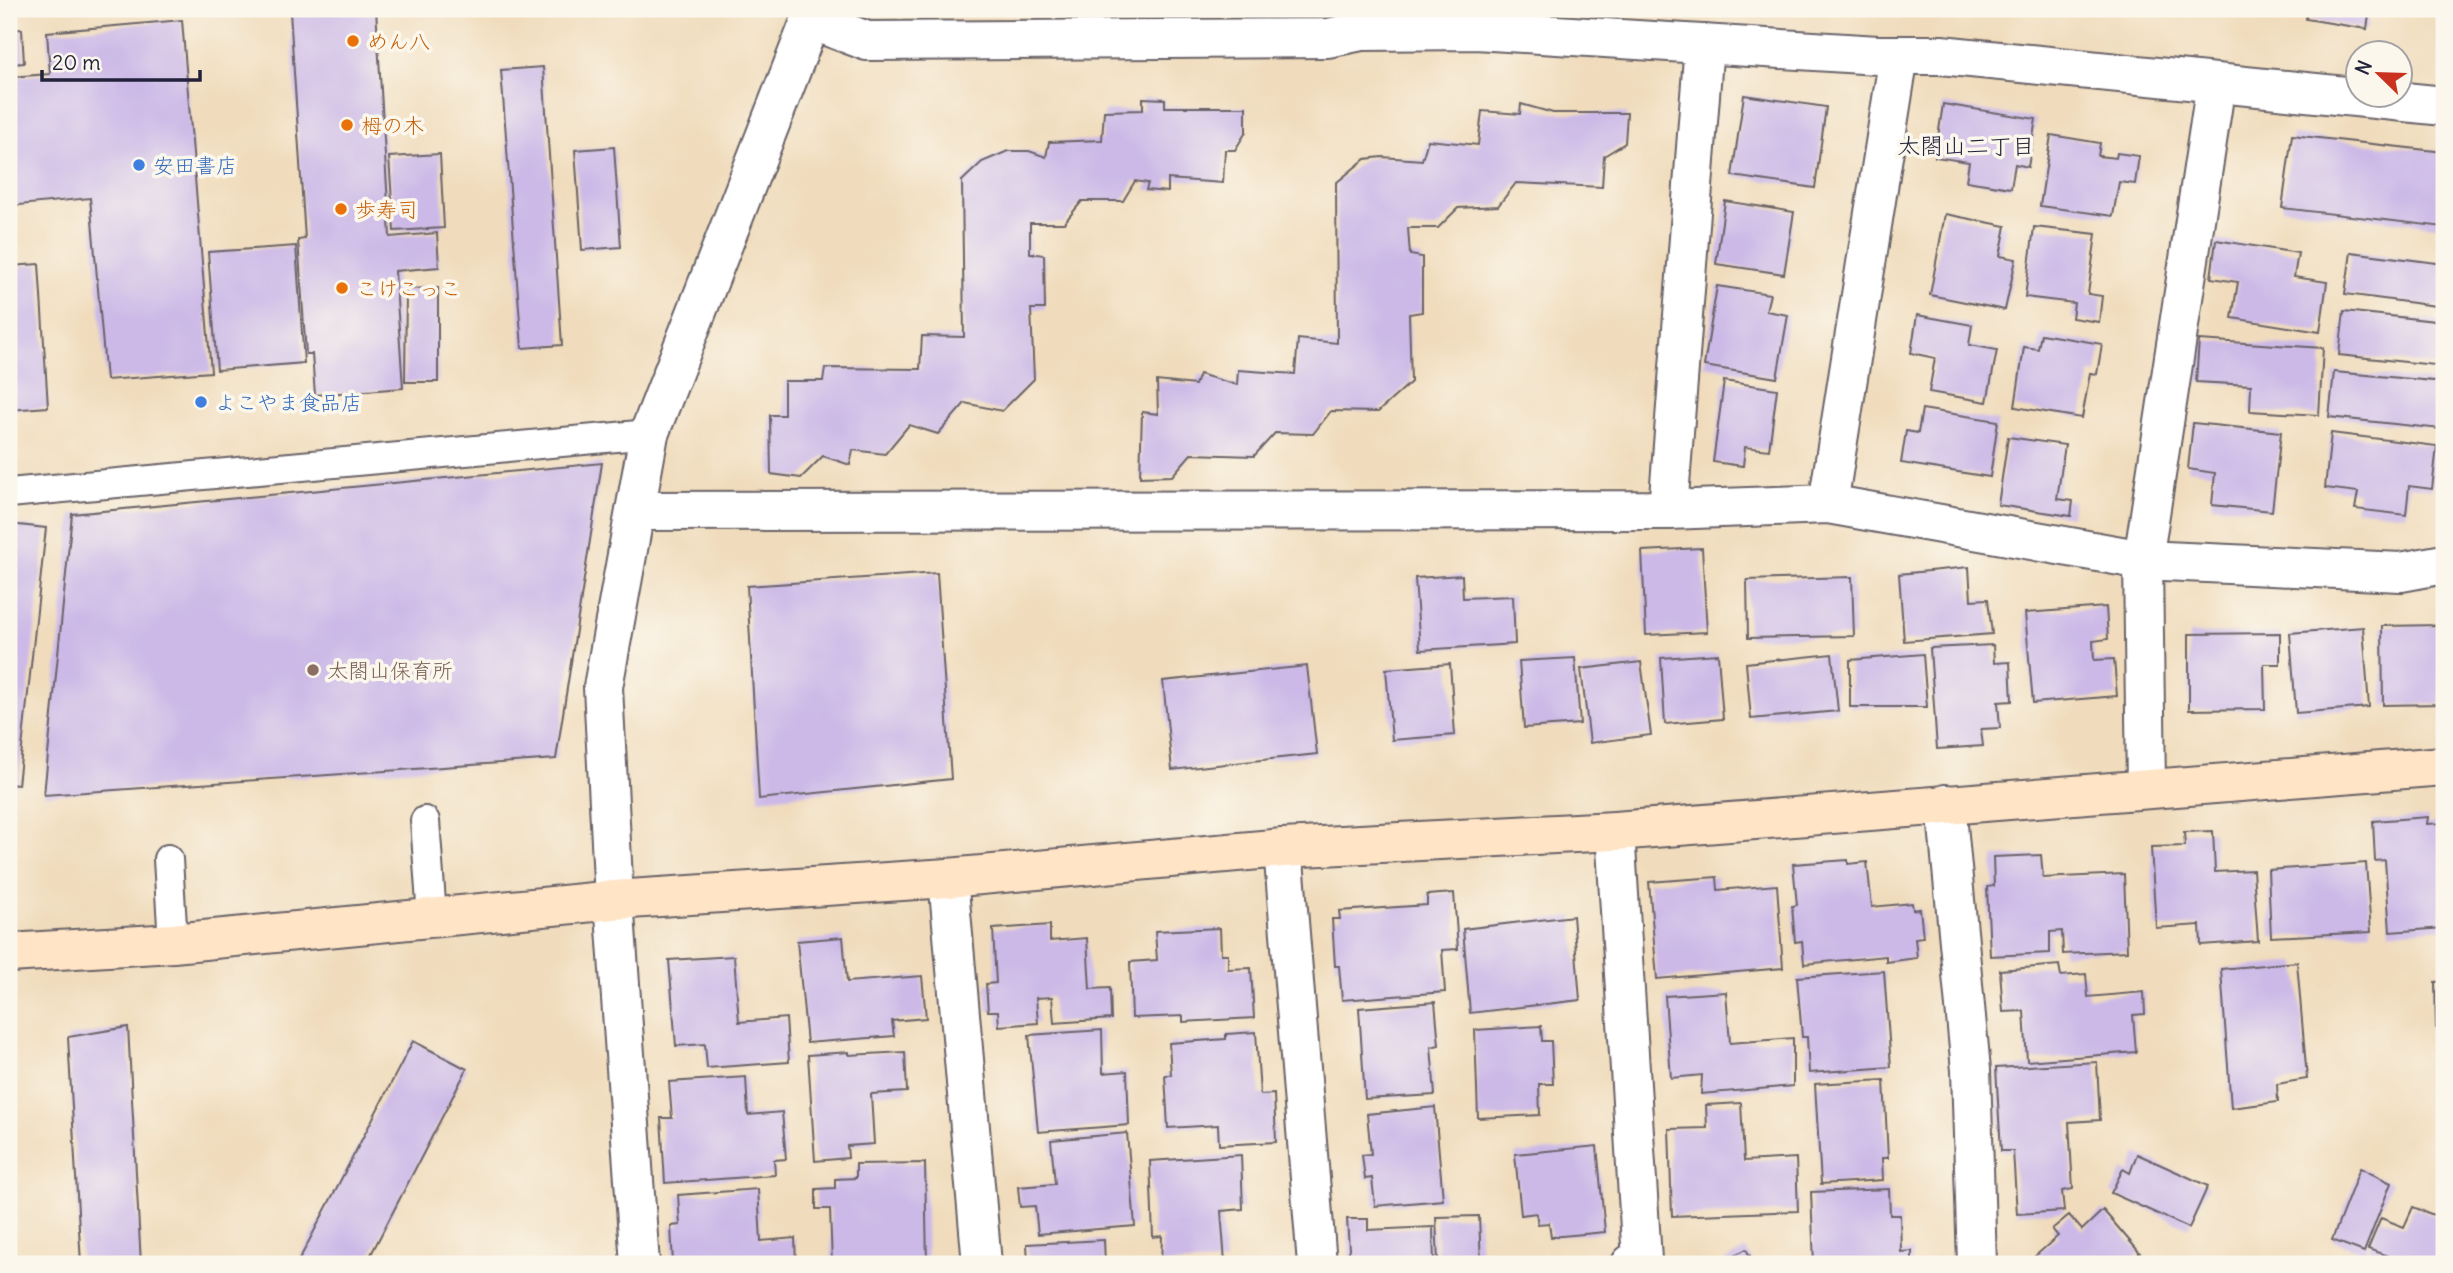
<svg xmlns="http://www.w3.org/2000/svg" width="2453" height="1273" font-family="Delius,'Klee One',sans-serif">
	<style>
		.building { fill: #ccb9e7 }
		.lines { fill: none; stroke-linecap: round; stroke-linejoin: round }
		.lane-casing { stroke: #6a6368; stroke-width: 32 }
		.street-casing { stroke: #6a6368; stroke-width: 42 }
		.secondary-casing { stroke: #6a6368; stroke-width: 42 }
		.lane { stroke: #fff; stroke-width: 28 }
		.street { stroke: #fff; stroke-width: 38 }
		.secondary { stroke: #ffe4c6; stroke-width: 38 }
		.food-dot { fill: #e8710a; stroke: #fbf7ec; stroke-width: 2.5 }
		.shop-dot { fill: #3f7fe0; stroke: #fbf7ec; stroke-width: 2.5 }
		.education-dot { fill: #8d6e63; stroke: #fbf7ec; stroke-width: 2.5 }
		.labels { text-anchor: middle; dominant-baseline: central; stroke-width: 7; stroke-linejoin: round; paint-order: stroke }
		.food-label { font-size: 21px; fill: #c56008; stroke: #fbf7ec; text-anchor: start }
		.shop-label { font-size: 21px; fill: #366cbe; stroke: #fbf7ec; text-anchor: start }
		.education-label { font-size: 21px; fill: #785e54; stroke: #fbf7ec; text-anchor: start }
		.neighbourhood-label { font-size: 23px; fill: #22223b; stroke: #fbf7ec }
	</style>
	<rect width="100%" height="100%" fill="#fbf7ec"/>
	<filter id="ink" filterUnits="userSpaceOnUse"><feTurbulence type="fractalNoise" baseFrequency=".0143" numOctaves="2"/><feDisplacementMap in="SourceGraphic" scale="14" xChannelSelector="R" yChannelSelector="G"/><feConvolveMatrix kernelMatrix="1 2 1 2 8 2 1 2 1" color-interpolation-filters="sRGB"/></filter>
	<filter id="wash" filterUnits="userSpaceOnUse"><feTurbulence type="fractalNoise" baseFrequency=".00686" numOctaves="4" result="noise"/><feDisplacementMap in="SourceGraphic" scale="28" xChannelSelector="R" yChannelSelector="G"/><feGaussianBlur stdDeviation="1.57" result="paint"/><feColorMatrix in="noise" values="0 0 0 0 0 0 0 0 0 0 0 0 0 0 0 0 0 1.4 0 .05"/><feComposite in="paint" operator="in"/></filter>
	<g filter="url(#wash)">
		<rect width="100%" height="100%" fill="#f0dcbc"/>
		<g id="blocks">
			<g class="building">
				<polygon points="334,9 376,9 390,237 437,233 439,267 395,271 403,388 315,395 312,354 306,354 298,240 305,239 290,12"/>
				<polygon points="2307,9 2370,9 2367,29 2306,19"/>
				<polygon points="182,20 211,372 106,380 90,198 9,206 9,77 50,74 47,32"/>
				<polygon points="22,29 24,63 11,64 12,74 9,74 9,30"/>
				<polygon points="543,67 562,345 522,348 501,70"/>
				<polygon points="1744,95 1826,107 1815,188 1732,176"/>
				<polygon points="1143,98 1165,99 1165,107 1246,107 1246,132 1235,150 1225,150 1223,183 1168,179 1168,192 1146,190 1148,183 1135,181 1123,201 1082,201 1064,223 1030,223 1030,253 1044,255 1045,309 1031,309 1034,379 1002,411 965,403 938,434 909,425 885,454 853,450 850,465 823,456 801,478 771,474 770,415 784,415 784,381 823,381 825,368 920,369 922,336 964,337 962,181 982,162 1008,151 1029,151 1046,157 1049,142 1102,140 1104,111 1143,110"/>
				<polygon points="1521,104 1553,113 1627,113 1625,143 1604,156 1602,187 1516,183 1498,206 1458,208 1438,228 1408,228 1410,255 1422,257 1422,312 1409,314 1411,382 1378,412 1331,411 1313,434 1275,433 1254,456 1191,454 1172,476 1140,477 1142,412 1158,414 1157,381 1195,385 1199,374 1237,385 1238,370 1295,374 1298,339 1337,343 1336,183 1365,159 1382,157 1422,160 1428,140 1478,145 1482,111 1520,114"/>
				<polygon points="1943,104 2036,119 2028,167 2015,164 2011,188 1966,181 1969,162 1935,157"/>
				<polygon points="2051,135 2100,143 2098,156 2116,158 2117,153 2139,156 2135,184 2119,182 2113,216 2040,206"/>
				<polygon points="2292,135 2444,152 2444,227 2282,208"/>
				<polygon points="614,147 621,247 582,250 575,150"/>
				<polygon points="440,154 444,228 394,231 389,157"/>
				<polygon points="1725,201 1794,212 1784,274 1716,264"/>
				<polygon points="1945,214 2006,226 2000,256 2016,259 2005,310 1930,295"/>
				<polygon points="2034,227 2096,234 2088,294 2102,296 2099,322 2072,318 2074,303 2025,297"/>
				<polygon points="2216,240 2298,253 2294,277 2327,282 2320,332 2232,318 2238,282 2211,278"/>
				<polygon points="296,246 304,363 217,370 208,252"/>
				<polygon points="2351,252 2444,264 2444,307 2345,294"/>
				<polygon points="39,264 48,407 9,410 9,266"/>
				<polygon points="1717,286 1770,294 1766,311 1788,315 1777,378 1704,366"/>
				<polygon points="438,288 438,382 405,382 406,289"/>
				<polygon points="2344,311 2444,322 2444,366 2339,355"/>
				<polygon points="1917,315 1972,325 1969,345 1997,350 1987,402 1929,392 1935,358 1911,353"/>
				<polygon points="2041,334 2102,344 2097,374 2090,373 2082,418 2015,407 2024,347 2038,349"/>
				<polygon points="2199,340 2323,348 2319,415 2250,411 2251,385 2196,382"/>
				<polygon points="2334,372 2444,382 2441,429 2329,417"/>
				<polygon points="1724,381 1777,389 1769,450 1745,447 1743,466 1713,462"/>
				<polygon points="1922,409 1998,421 1990,477 1901,463 1906,431 1918,433"/>
				<polygon points="2193,423 2281,432 2272,511 2212,505 2215,473 2188,469"/>
				<polygon points="2331,433 2437,446 2432,489 2409,486 2406,515 2355,509 2358,492 2325,488"/>
				<polygon points="2008,437 2065,445 2057,499 2073,501 2071,516 1998,505"/>
				<polygon points="602,463 556,759 44,795 72,514"/>
				<polygon points="9,524 46,528 18,785 9,784"/>
				<polygon points="1702,548 1707,632 1646,635 1642,551"/>
				<polygon points="1969,567 1971,600 1988,599 1992,634 1904,641 1899,574"/>
				<polygon points="937,573 951,779 759,799 747,586"/>
				<polygon points="1462,575 1463,598 1513,596 1515,644 1420,650 1415,578"/>
				<polygon points="1852,577 1854,636 1748,638 1747,580"/>
				<polygon points="2106,607 2108,639 2093,641 2094,660 2114,659 2117,696 2033,703 2025,613"/>
				<polygon points="2441,625 2442,704 2383,705 2382,626"/>
				<polygon points="2363,627 2369,707 2296,713 2290,633"/>
				<polygon points="2280,633 2280,664 2264,664 2265,709 2189,710 2189,634"/>
				<polygon points="1993,645 1994,663 2010,662 2012,701 1998,702 2000,728 1981,729 1983,746 1937,749 1930,648"/>
				<polygon points="1718,654 1723,719 1665,724 1661,658"/>
				<polygon points="1832,654 1838,711 1751,719 1746,663"/>
				<polygon points="1923,654 1927,707 1850,707 1850,660"/>
				<polygon points="1575,658 1580,724 1524,728 1519,661"/>
				<polygon points="1641,662 1651,735 1590,743 1581,669"/>
				<polygon points="1450,664 1455,735 1392,740 1386,669"/>
				<polygon points="1307,666 1317,754 1172,770 1163,681"/>
				<polygon points="2428,817 2427,824 2444,823 2444,928 2390,932 2385,860 2375,861 2373,821"/>
				<polygon points="2213,831 2215,872 2253,870 2258,941 2201,945 2200,925 2156,928 2151,847 2185,846 2184,832"/>
				<polygon points="2041,855 2043,878 2124,874 2127,951 2063,954 2062,931 2050,932 2050,953 1990,956 1987,887 1994,886 1993,857"/>
				<polygon points="1848,860 1848,864 1867,862 1872,907 1912,903 1913,910 1920,909 1923,937 1915,938 1917,958 1886,962 1886,956 1804,964 1802,941 1795,942 1792,906 1797,905 1793,864"/>
				<polygon points="2366,863 2371,932 2271,937 2268,870"/>
				<polygon points="1717,877 1718,890 1777,885 1783,968 1657,979 1649,882"/>
				<polygon points="1454,893 1458,949 1442,950 1445,992 1342,1000 1339,966 1335,966 1332,919 1340,919 1339,911 1427,905 1427,895"/>
				<polygon points="1573,916 1580,1000 1470,1013 1463,929"/>
				<polygon points="1050,925 1050,941 1087,938 1090,989 1110,988 1111,1019 1054,1023 1052,997 1036,998 1038,1023 999,1026 998,1011 988,1011 986,984 996,983 993,929"/>
				<polygon points="1220,928 1221,954 1228,954 1228,969 1251,968 1254,1018 1183,1022 1183,1016 1132,1018 1130,962 1157,960 1155,931"/>
				<polygon points="843,937 847,982 922,976 926,1018 892,1021 894,1036 807,1043 797,941"/>
				<polygon points="734,956 739,1022 786,1018 789,1062 707,1068 705,1044 676,1046 669,960"/>
				<polygon points="2297,962 2307,1079 2277,1084 2278,1102 2231,1108 2221,969"/>
				<polygon points="2059,965 2061,976 2086,974 2088,997 2144,992 2145,1014 2133,1015 2136,1052 2027,1061 2024,1011 2003,1012 2000,970"/>
				<polygon points="1884,971 1891,1067 1809,1073 1807,1037 1802,1037 1797,977"/>
				<polygon points="2444,981 2444,1028 2436,1028 2435,982"/>
				<polygon points="1726,992 1730,1043 1793,1038 1793,1086 1701,1094 1702,1075 1671,1078 1665,996"/>
				<polygon points="1435,1002 1439,1045 1431,1047 1435,1095 1365,1099 1359,1008"/>
				<polygon points="1541,1026 1542,1041 1551,1041 1553,1084 1539,1084 1540,1115 1478,1118 1475,1030"/>
				<polygon points="128,1027 141,1264 81,1264 68,1037"/>
				<polygon points="1102,1030 1103,1073 1127,1071 1129,1125 1038,1132 1029,1035"/>
				<polygon points="1256,1032 1260,1095 1274,1094 1276,1142 1219,1145 1218,1125 1168,1128 1165,1075 1171,1075 1169,1043 1226,1039 1226,1034"/>
				<polygon points="413,1041 467,1069 366,1264 297,1264"/>
				<polygon points="849,1052 849,1055 905,1052 907,1092 871,1094 874,1144 847,1146 848,1158 815,1161 808,1055"/>
				<polygon points="2097,1062 2100,1120 2069,1122 2073,1189 2062,1191 2064,1211 2017,1214 2013,1151 2001,1151 1996,1068"/>
				<polygon points="746,1077 748,1115 782,1112 786,1159 774,1160 775,1175 665,1183 661,1118 672,1118 669,1082"/>
				<polygon points="1884,1080 1888,1158 1882,1158 1883,1180 1821,1184 1815,1084"/>
				<polygon points="1741,1103 1744,1161 1796,1158 1798,1211 1672,1216 1669,1129 1707,1128 1706,1105"/>
				<polygon points="1435,1107 1443,1200 1375,1206 1372,1178 1365,1179 1362,1155 1371,1154 1367,1114"/>
				<polygon points="1127,1133 1135,1226 1038,1234 1035,1206 1020,1207 1018,1187 1055,1184 1051,1140"/>
				<polygon points="1597,1146 1605,1232 1551,1237 1549,1223 1538,1224 1536,1213 1521,1215 1515,1154"/>
				<polygon points="2137,1154 2208,1186 2189,1228 2111,1193 2123,1169 2130,1173"/>
				<polygon points="1241,1155 1243,1209 1221,1211 1225,1262 1161,1264 1162,1236 1153,1237 1150,1161"/>
				<polygon points="925,1163 927,1264 832,1264 830,1209 816,1209 816,1189 835,1188 835,1179 856,1178 856,1164"/>
				<polygon points="2360,1168 2391,1183 2364,1252 2332,1240"/>
				<polygon points="758,1189 761,1241 795,1238 796,1264 673,1264 671,1226 680,1225 678,1195"/>
				<polygon points="1889,1189 1890,1215 1900,1215 1901,1252 1912,1251 1912,1264 1814,1264 1811,1192"/>
				<polygon points="2413,1207 2444,1219 2444,1264 2385,1264 2388,1256 2368,1249 2381,1218 2404,1227"/>
				<polygon points="2103,1210 2140,1253 2128,1264 2038,1264 2033,1258 2058,1236 2052,1229 2069,1215 2082,1230"/>
				<polygon points="1479,1216 1481,1264 1438,1264 1436,1217"/>
				<polygon points="1347,1219 1368,1219 1368,1230 1433,1227 1434,1264 1350,1264"/>
				<polygon points="1104,1240 1105,1264 1028,1264 1027,1244"/>
				<polygon points="1746,1249 1754,1264 1719,1264"/>
			</g>
		</g>
	</g>
	<g filter="url(#ink)">
		<use href="#blocks" fill-opacity="0" stroke="#6a6368" stroke-width="2"/>
		<g class="lines">
			<g class="lane-casing">
				<g id="lane">
					<polyline points="9,493 649,434"/>
					<polyline points="425,821 432,917"/>
					<polyline points="168,859 173,943"/>
				</g>
			</g>
			<g class="street-casing">
				<g id="street">
					<polyline points="811,20 867,41 1328,38 1362,31 1476,30 1878,55 1941,55 2444,106"/>
					<polyline points="1828,504 1899,55"/>
					<polyline points="1668,510 1828,504 2143,560 2216,83"/>
					<polyline points="635,511 1668,510 1704,44"/>
					<polyline points="2146,788 2143,560 2401,572 2444,564"/>
					<polyline points="1946,804 1971,1070 1977,1264"/>
					<polyline points="1615,831 1642,1260 1631,1264"/>
					<polyline points="1283,848 1317,1264"/>
					<polyline points="948,878 982,1264"/>
					<polyline points="640,1264 614,900 603,687 649,434 815,9"/>
				</g>
			</g>
			<g class="secondary-casing">
				<polyline id="secondary" points="9,953 173,943 614,900 948,878 1283,848 1615,831 2444,766"/>
			</g>
			<use href="#lane" class="lane"/>
			<use href="#street" class="street"/>
			<use href="#secondary" class="secondary"/>
		</g>
	</g>
	<g class="food-dot">
		<circle cx="353" cy="41" r="7"/>
		<circle cx="347" cy="125" r="7"/>
		<circle cx="341" cy="209" r="7"/>
		<circle cx="342" cy="288" r="7"/>
	</g>
	<g class="shop-dot">
		<circle cx="139" cy="165" r="7"/>
		<circle cx="201" cy="402" r="7"/>
	</g>
	<circle class="education-dot" cx="313" cy="670" r="7"/>
	<g class="labels">
		<g class="food-label">
			<text x="367" y="41">めん八</text>
			<text x="361" y="125">栂の木</text>
			<text x="355" y="209">歩寿司</text>
			<text x="356" y="288">こけこっこ</text>
		</g>
		<g class="shop-label">
			<text x="153" y="165">安田書店</text>
			<text x="215" y="402">よこやま食品店</text>
		</g>
		<g class="education-label">
			<text x="327" y="670">太閤山保育所</text>
		</g>
		<g class="neighbourhood-label">
			<text x="1966" y="145">太閤山二丁目</text>
		</g>
	</g>
	<rect width="2453" height="1273" fill="none" stroke="#fbf7ec" stroke-width="35"/>
	<g transform="translate(2379 74) rotate(293)"><circle r="33" fill="#fbf7ec" stroke="#a4a2a5" stroke-width="2"/>
	<path d="M0-5L12 26L0 18L-12 26Z" fill="#c8321e"/>
	<text y="-10" font-size="19" font-weight="bold" text-anchor="middle" fill="#22223b">N</text>
	</g>
	<path d="M42 70v10h158v-10" fill="none" stroke="#22223b" stroke-width="3.5"/>
	<text x="52" y="70" font-size="21" fill="#22223b" stroke="#fbf7ec" stroke-width="5" paint-order="stroke">20 m</text>
</svg>
